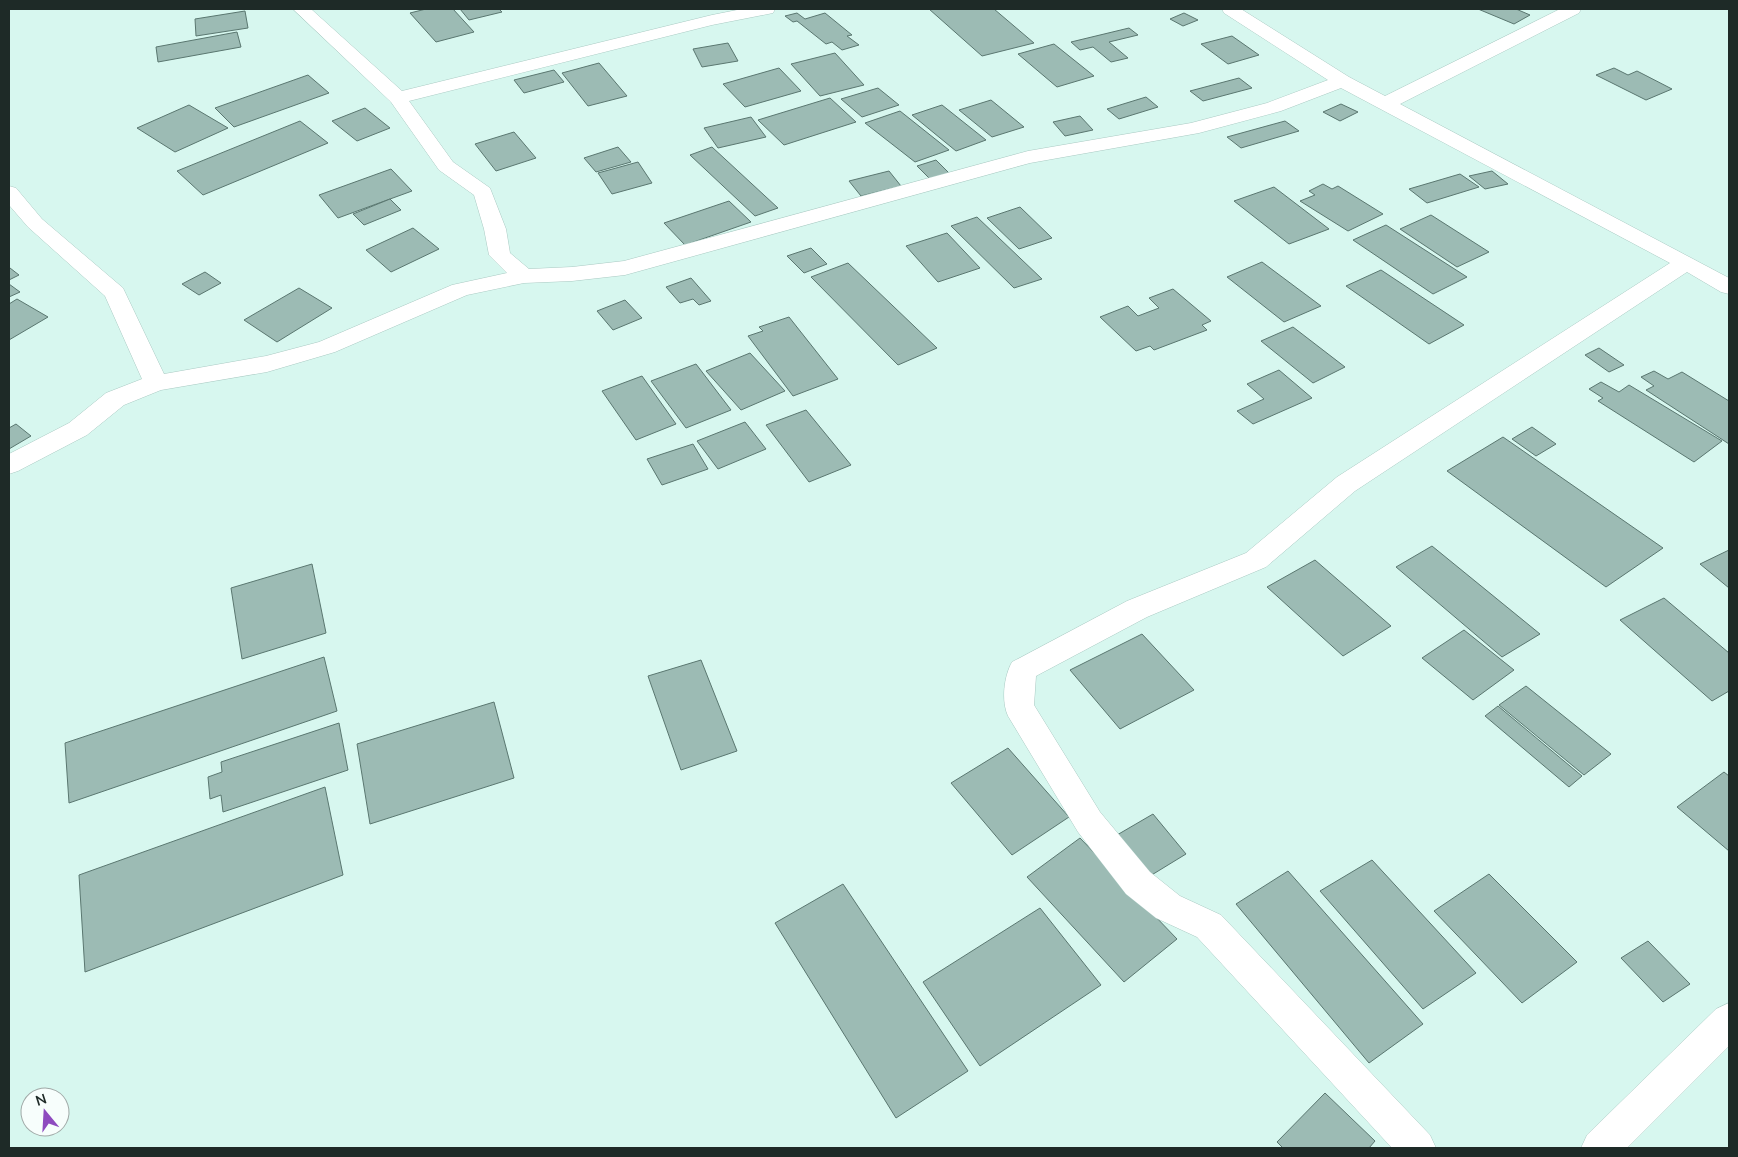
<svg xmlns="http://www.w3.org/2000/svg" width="1738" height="1157" font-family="Mulish,sans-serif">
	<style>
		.building { fill: #9cbbb4; stroke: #5a7770 }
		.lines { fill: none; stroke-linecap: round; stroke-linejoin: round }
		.minor-casing { stroke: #aacac3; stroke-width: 1 }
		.minor { fill: #fff; fill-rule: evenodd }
	</style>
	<rect width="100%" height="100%" fill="#d7f7ef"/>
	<g class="building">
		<polygon points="426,9 453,9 474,32 436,42 410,13"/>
		<polygon points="460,9 499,9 502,12 469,20"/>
		<polygon points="929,9 994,9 1034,43 982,56"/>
		<polygon points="1478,9 1516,9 1530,15 1514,24"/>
		<polygon points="245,11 248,28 196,36 195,19"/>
		<polygon points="797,13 805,19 825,13 852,35 847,36 859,45 842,50 832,42 826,44 797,21 793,22 785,16"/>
		<polygon points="1184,13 1198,20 1183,26 1170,19"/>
		<polygon points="1129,28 1138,35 1109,42 1128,58 1111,62 1093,47 1080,50 1071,42"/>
		<polygon points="237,32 241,47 158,62 156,47"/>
		<polygon points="1232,36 1259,55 1228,64 1201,44"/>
		<polygon points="728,43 738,61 702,67 693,49"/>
		<polygon points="1054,44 1094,76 1057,87 1018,54"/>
		<polygon points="835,53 864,85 820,96 791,64"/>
		<polygon points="599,63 627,96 588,106 562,73"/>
		<polygon points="779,68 801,91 745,107 723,84"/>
		<polygon points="1614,68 1628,75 1637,71 1672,89 1646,100 1596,75"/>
		<polygon points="554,70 564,82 524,93 514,80"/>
		<polygon points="308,75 329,93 234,127 215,108"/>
		<polygon points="1239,78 1252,88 1203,101 1190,91"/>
		<polygon points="878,88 899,105 862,117 841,99"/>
		<polygon points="1146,97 1158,107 1119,119 1107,109"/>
		<polygon points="830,98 856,122 784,145 758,120"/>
		<polygon points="991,100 1024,127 992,137 959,110"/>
		<polygon points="1341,104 1358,112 1340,121 1323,112"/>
		<polygon points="189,105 228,128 175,152 137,128"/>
		<polygon points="942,105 986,140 956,151 912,115"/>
		<polygon points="365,108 390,128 357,141 332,121"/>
		<polygon points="900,111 949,150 915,162 865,123"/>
		<polygon points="1080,116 1093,130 1065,136 1053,122"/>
		<polygon points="751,117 766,137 718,148 704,128"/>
		<polygon points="300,121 328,143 203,195 177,171"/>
		<polygon points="1285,121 1299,131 1241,148 1227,137"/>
		<polygon points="514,132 536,158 496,171 475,144"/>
		<polygon points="618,147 631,162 596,172 584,158"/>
		<polygon points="712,147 778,208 755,216 690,155"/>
		<polygon points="936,160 951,175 932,181 917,166"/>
		<polygon points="638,162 652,183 612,194 598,173"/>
		<polygon points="391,169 412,191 338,218 319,195"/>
		<polygon points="889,171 901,186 861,196 849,181"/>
		<polygon points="1492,171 1508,184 1485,189 1469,176"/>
		<polygon points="1460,174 1479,187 1427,203 1409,189"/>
		<polygon points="1323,184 1332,189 1338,186 1383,214 1348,231 1300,201 1315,195 1309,191"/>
		<polygon points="1274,187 1329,229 1289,244 1234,201"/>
		<polygon points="390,199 401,210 364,225 353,214"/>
		<polygon points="729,201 751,222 685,245 664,223"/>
		<polygon points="1020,207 1052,238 1019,249 987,218"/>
		<polygon points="1431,215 1489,252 1457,267 1400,229"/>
		<polygon points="977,217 1042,279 1014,288 951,226"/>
		<polygon points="1386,225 1467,277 1433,294 1353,240"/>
		<polygon points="413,228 439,249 391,272 366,250"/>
		<polygon points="947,233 980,268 938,282 906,246"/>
		<polygon points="811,248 827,264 804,273 787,256"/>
		<polygon points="1262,262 1321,306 1284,322 1227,277"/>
		<polygon points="848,263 937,348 898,365 811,277"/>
		<polygon points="10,268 19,275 9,280 9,269"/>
		<polygon points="1381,270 1464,325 1429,344 1346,286"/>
		<polygon points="205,272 221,283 199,295 182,284"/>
		<polygon points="691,278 711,301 699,305 693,299 680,303 666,287"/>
		<polygon points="9,284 20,292 9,297"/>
		<polygon points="299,288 332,308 277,342 244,320"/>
		<polygon points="1173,289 1211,321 1202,325 1207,330 1154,350 1150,346 1136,351 1100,317 1128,306 1138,316 1159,308 1149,298"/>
		<polygon points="17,299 48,317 9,340 9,304"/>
		<polygon points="625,300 642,318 613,330 597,311"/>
		<polygon points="789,317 838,379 793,396 748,336 763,331 759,327"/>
		<polygon points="1293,327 1345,367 1313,383 1261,341"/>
		<polygon points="1599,348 1624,365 1609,372 1585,355"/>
		<polygon points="750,353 785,391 741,410 706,371"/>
		<polygon points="696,364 731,410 686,428 651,381"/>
		<polygon points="1279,370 1312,398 1253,424 1237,411 1264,399 1247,384"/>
		<polygon points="1654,371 1668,379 1682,372 1729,401 1729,444 1646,390 1654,386 1641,377"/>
		<polygon points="642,376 676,424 636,440 602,391"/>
		<polygon points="1601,382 1619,392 1629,385 1722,441 1694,462 1598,401 1603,398 1589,389"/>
		<polygon points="806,410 851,465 809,482 766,425"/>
		<polygon points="745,422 766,449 718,469 697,441"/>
		<polygon points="16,424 31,436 9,449 9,428"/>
		<polygon points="1532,427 1556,444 1536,456 1512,439"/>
		<polygon points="1503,437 1663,548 1606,587 1447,471"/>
		<polygon points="693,444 708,469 662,485 647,459"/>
		<polygon points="1432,546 1540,634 1502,657 1396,567"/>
		<polygon points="1729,550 1729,588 1700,564"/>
		<polygon points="1315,560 1391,626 1343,656 1267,587"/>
		<polygon points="312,564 326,633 242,659 231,588"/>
		<polygon points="1664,598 1729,653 1729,691 1712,701 1620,620"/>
		<polygon points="1464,630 1514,670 1473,700 1422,658"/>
		<polygon points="1142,634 1194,690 1120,729 1070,670"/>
		<polygon points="324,657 337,711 69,803 65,743"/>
		<polygon points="701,660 737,751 681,770 648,676"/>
		<polygon points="1526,686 1611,754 1584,775 1499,705"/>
		<polygon points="494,702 514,778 370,824 357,744"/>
		<polygon points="1498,706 1582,776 1569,787 1485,716"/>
		<polygon points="339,723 348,770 223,812 221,795 210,799 208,777 222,772 221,762"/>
		<polygon points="1008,748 1069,817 1012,855 951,783"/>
		<polygon points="1724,772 1729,776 1729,851 1677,807"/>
		<polygon points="325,787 343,875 85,972 79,875"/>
		<polygon points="1153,814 1186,854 1150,876 1117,835"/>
		<polygon points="1080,838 1177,939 1124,982 1027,877"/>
		<polygon points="1372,860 1476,973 1423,1009 1320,891"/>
		<polygon points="1288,871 1423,1024 1369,1063 1236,904"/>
		<polygon points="1489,874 1577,962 1522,1003 1434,911"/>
		<polygon points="843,884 968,1071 896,1118 775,923"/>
		<polygon points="1040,908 1101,985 980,1066 923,982"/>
		<polygon points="1648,941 1690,984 1663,1002 1621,958"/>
		<polygon points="1325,1093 1375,1141 1369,1148 1283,1148 1277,1142"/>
	</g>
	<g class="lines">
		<g class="minor-casing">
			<g id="minor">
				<path d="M293,9H311L402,91L712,15L742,9H775L773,13L712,25L409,101L453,162L490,188L506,229L510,253L529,269L572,267L624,261L1028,151L1191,123L1267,103L1328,80L1224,13L1222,9H1241L1349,77L1385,96L1560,9H1581L1579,13L1400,104L1729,278V294L1721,292L1687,272L1355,491L1266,567L1147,617L1036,676L1034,705L1100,812L1150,872L1180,896L1221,915L1430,1135L1436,1148H1392L1197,937L1156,918L1126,894L1078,832L1008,716C1001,701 1004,676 1012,662L1127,601L1246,553L1337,477L1670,263L1341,88L1281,111L1199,133L1030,163L625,275L572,281L524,283L467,295L335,352L267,372L161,390L124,405L87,435L18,471L9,474V454L69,423L106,393L142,379L105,296L28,227L9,205V186L16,188L42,219L123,288L164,374L266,356L319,342L452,285L507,273L489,255L484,229L474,195L439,170L391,102Z"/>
				<polygon points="1729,1003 1729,1046 1627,1148 1581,1148 1587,1135 1716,1009"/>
			</g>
		</g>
		<use href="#minor" class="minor"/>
	</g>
	<rect width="1738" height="1157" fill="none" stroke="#1e2a27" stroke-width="20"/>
	<g transform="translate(45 1112) rotate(342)"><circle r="24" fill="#f7fefc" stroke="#a0a9a7"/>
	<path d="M0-4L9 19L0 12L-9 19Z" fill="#8e4bbf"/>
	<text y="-8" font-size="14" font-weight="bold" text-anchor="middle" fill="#1e2a27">N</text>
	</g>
</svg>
